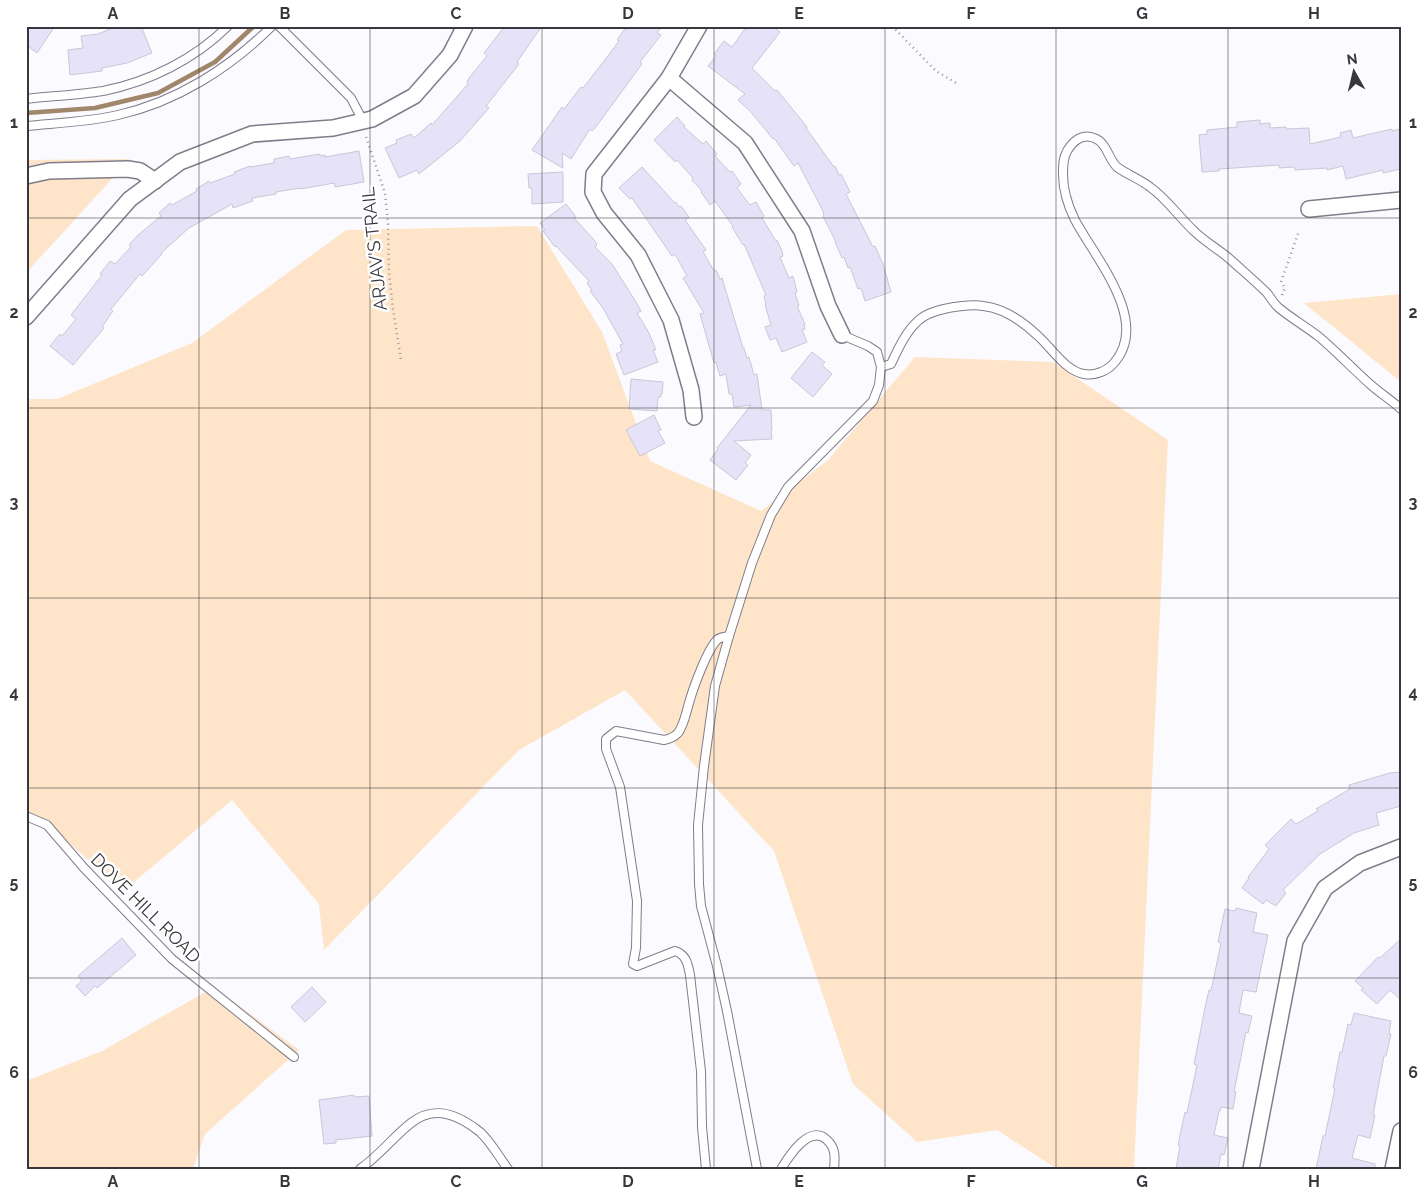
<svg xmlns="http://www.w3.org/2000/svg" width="1427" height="1195" font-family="Raleway,sans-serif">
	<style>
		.green { fill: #fee5c9 }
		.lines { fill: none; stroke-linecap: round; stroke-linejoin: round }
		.stream { stroke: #a0866a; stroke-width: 4.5 }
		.building { fill: #e6e2f7; stroke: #cac7d6 }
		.lane-casing { stroke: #807d8b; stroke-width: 10 }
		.street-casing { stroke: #807d8b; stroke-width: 18 }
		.path { stroke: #96959a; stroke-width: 2.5; stroke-dasharray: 1 4; stroke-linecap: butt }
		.lane { stroke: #fff; stroke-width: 8 }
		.street { stroke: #fff; stroke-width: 15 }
		.grid { fill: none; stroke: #38373d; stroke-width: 1; stroke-opacity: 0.55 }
		.labels { text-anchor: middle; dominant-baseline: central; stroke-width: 5; stroke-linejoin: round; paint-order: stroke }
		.street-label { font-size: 18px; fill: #38373d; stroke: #fff }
		.neatline { fill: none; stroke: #38373d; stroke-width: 2 }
		.grid-label { font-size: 16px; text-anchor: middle; font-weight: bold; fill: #38373d }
	</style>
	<rect width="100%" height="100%" fill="#fbfafe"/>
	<g class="green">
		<polygon points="130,159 26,273 26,160"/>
		<polygon points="537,226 602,332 650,461 761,511 828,460 915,357 1053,362 1168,440 1134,1169 1057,1169 997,1130 917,1142 853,1084 774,851 625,690 519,750 324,950 319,904 232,800 123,891 59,834 26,817 26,399 57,399 192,343 346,230"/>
		<polygon points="1401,294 1401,382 1304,303"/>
		<polygon points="214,987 299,1050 205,1134 193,1169 26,1169 26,1081 102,1051"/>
	</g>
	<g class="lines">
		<polyline class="stream" points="26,113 95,108 158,93 215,62 254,26"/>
	</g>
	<g class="building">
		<polygon points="26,26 55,26 37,53 26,45"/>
		<polygon points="117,26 141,26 152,53 127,63 102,68 102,71 70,75 68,50 83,48 81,36 98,34"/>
		<polygon points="505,26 542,26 517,62 519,64 486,106 489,108 460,141 419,174 417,170 399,178 385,148 397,143 396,140 411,134 414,138 431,123 432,125 468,84 467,82 469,78 487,56 484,53"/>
		<polygon points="627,26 662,26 657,33 661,35 640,62 642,64 595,128 592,131 590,129 571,159 562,153 563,168 532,150 562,107 564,109 581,87 583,88 604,61 619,41 617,40"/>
		<polygon points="747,26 772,26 780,32 752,68 775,91 777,90 807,127 806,128 834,167 835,166 839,175 841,174 850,192 846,194 873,247 875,246 883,264 891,292 865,301 861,288 858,289 850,267 848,268 844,257 842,258 835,242 836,242 823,216 824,215 823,211 798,163 794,166 774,138 773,139 750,111 738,100 745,94 708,66 716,56 714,54 724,41 732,47"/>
		<polygon points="677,117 685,126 684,127 703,144 706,141 717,154 715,156 730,172 732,171 741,184 737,188 750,205 756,202 764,216 762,218 776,241 777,240 782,251 783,256 780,257 789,278 793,276 797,292 795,293 799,306 797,306 805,324 804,324 805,329 802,330 807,342 782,352 776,338 770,340 765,327 771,325 765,305 766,305 764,296 766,295 744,244 743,245 732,227 733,226 715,201 710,205 701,192 702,191 692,180 693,178 677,160 675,162 654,140"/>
		<polygon points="1260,120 1260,124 1270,123 1270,128 1286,127 1286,129 1309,128 1310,144 1341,137 1340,133 1351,130 1353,138 1392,129 1392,131 1401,129 1401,169 1383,173 1383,170 1346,179 1343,166 1327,170 1327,168 1295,170 1294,167 1279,168 1279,165 1219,169 1219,171 1202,172 1199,135 1207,134 1207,130 1237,127 1237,122"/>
		<polygon points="359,151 364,182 335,187 334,183 301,189 300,188 276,192 276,194 252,198 253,201 233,208 232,204 189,228 161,253 162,254 142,276 140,274 111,309 113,311 102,327 104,328 73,365 50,346 60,334 62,336 76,319 71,315 102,275 100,274 110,261 115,264 131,247 129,245 137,236 161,216 159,213 170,203 172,205 197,191 196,189 209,181 210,183 235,174 234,172 250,166 250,167 274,163 274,159 289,156 290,159 320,154 320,156 325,155 325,157"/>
		<polygon points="642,167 675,203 676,202 679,207 681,206 689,217 685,220 706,250 703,252 714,271 716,270 720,279 722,278 743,348 744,348 747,358 749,357 754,375 757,374 762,410 771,410 772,430 771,431 772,439 734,441 751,455 745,463 748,465 736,480 710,460 718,449 717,448 751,405 734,407 732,394 729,394 726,374 720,376 716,362 714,363 700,314 704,313 683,278 687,276 675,254 672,256 632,198 630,199 619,188"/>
		<polygon points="563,172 563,202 532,204 532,188 529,188 528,174"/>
		<polygon points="566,204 576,217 574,218 595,241 597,245 595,247 612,264 636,302 641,311 637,313 649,333 656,350 653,350 658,362 624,375 616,354 622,351 620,345 623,344 603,308 590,291 592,290 587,283 589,281 556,246 555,247 543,231 545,230 540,223"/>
		<polygon points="812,352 825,362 822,365 832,374 813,397 791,378"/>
		<polygon points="631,379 663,382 662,394 661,394 661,397 658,397 657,411 629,409"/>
		<polygon points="654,415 661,430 658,431 665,443 640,456 626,430"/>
		<polygon points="1401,772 1401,806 1376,813 1379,825 1354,833 1320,854 1283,890 1286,893 1276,906 1266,900 1263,904 1242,888 1249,878 1248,877 1269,849 1265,845 1291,819 1296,824 1318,811 1316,809 1350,789 1349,785 1390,773"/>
		<polygon points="1236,908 1257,913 1253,932 1268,935 1256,992 1243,990 1239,1013 1252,1016 1248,1033 1246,1032 1234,1092 1236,1092 1233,1109 1221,1107 1220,1111 1219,1111 1214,1135 1228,1138 1224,1155 1221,1154 1218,1169 1176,1169 1180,1146 1178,1145 1185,1112 1187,1113 1197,1065 1194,1064 1206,1003 1209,990 1211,991 1221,943 1218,942 1225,909 1235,911"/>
		<polygon points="122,938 136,955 97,988 95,986 85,996 76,986 82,981 78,976"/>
		<polygon points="1401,939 1401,1000 1390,990 1377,1004 1361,990 1363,988 1355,981 1378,957 1380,958"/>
		<polygon points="312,987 326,1002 305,1022 291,1007"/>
		<polygon points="1354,1013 1391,1021 1389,1034 1391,1034 1386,1056 1384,1056 1373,1115 1375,1115 1370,1138 1358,1135 1352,1158 1375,1164 1375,1169 1316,1169 1323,1136 1325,1136 1335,1088 1333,1088 1340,1052 1342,1052 1348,1024 1351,1025"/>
		<polygon points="354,1095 354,1097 369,1096 372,1136 336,1140 336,1143 324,1144 319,1100"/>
	</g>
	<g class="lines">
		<g class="lane-casing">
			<g id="lane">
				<polyline points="279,26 351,98 363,121"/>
				<path d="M26,99C52,96 78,95 103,91C149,82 195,59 228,26"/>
				<path d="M26,126C56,123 88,122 118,115C176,102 230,68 272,26"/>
				<path d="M881,367L891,364C898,349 906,331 919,320C928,312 942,309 954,307C964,306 974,304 983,306C1003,308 1022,321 1037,335C1051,347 1065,371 1084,374C1095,376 1107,371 1114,363C1151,321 1095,258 1075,220C1068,206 1063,190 1063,174C1063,166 1063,158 1067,151C1073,141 1082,133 1094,138C1107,142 1108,159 1117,167C1126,174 1140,179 1150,187C1167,199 1179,217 1194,231C1205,242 1220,250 1232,261C1243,271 1256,282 1267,293C1271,298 1274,304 1279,308C1291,318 1305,326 1318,336C1336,351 1353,369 1371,385C1380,393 1391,400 1401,409"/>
				<polyline points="26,816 47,825 84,868 172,959 294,1057"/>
				<path d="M360,1169C379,1156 393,1137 411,1123C435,1104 459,1115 480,1132C491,1142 499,1157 508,1169"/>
				<path d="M706,1169L702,1127L701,1071L690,975C688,965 687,955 675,951L637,966L633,964L636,948L637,901L620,787L606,749V739L616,731L664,740C670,739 674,737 678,733C684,725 686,713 689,703C693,689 707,649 718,639C721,637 725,637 729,636"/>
				<polyline points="757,1169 727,1011 717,966 701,906 699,884 698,825 704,766 715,686 729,636 752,563 771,515 788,487 873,401 879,385 881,367 877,352 868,346 842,335"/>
				<path d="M781,1169C789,1156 810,1123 827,1140C836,1148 835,1158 834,1169"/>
			</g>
		</g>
		<g class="street-casing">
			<g id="street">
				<polyline points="669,78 745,143 802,231 828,306 842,335"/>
				<polyline points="26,176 49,171 128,169 140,171 155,181"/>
				<polyline points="1309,209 1401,200"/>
				<polyline points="26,317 130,199 180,162 252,134 333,128 372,119 414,96 450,55 465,26"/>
				<polyline points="694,417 691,390 671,320 638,255 604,213 593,192 594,174 669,78 699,26"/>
				<polyline points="1251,1169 1295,941 1325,888 1360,863 1401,847"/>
				<polyline points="1393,1169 1401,1131"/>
			</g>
		</g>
		<g class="path">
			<polyline points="892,26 936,71 956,83"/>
			<polyline points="366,137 385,193 388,224 389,272 393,309 401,360"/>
			<polyline points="1282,295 1285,288 1281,282 1299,231"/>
		</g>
		<use href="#lane" class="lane"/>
		<use href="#street" class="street"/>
	</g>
	<path class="grid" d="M199,26V1169M370,26V1169M542,26V1169M714,26V1169M885,26V1169M1056,26V1169M1228,26V1169M26,218H1401M26,408H1401M26,598H1401M26,788H1401M26,978H1401"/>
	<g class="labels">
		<g class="street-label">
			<text transform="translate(374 249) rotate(-96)">ARJAV'S TRAIL</text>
			<text transform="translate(146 908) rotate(45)">DOVE HILL ROAD</text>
		</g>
	</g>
	<rect width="1427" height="1195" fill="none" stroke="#ffffff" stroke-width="55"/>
	<g transform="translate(1354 72) rotate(352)" stroke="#ffffff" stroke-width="4" paint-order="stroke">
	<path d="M0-4L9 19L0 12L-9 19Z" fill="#38373d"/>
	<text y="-8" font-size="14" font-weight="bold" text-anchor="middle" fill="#38373d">N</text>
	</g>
	<rect x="28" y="28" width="1372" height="1140" class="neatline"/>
	<g class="grid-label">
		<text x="113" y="19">A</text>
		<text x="285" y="19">B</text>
		<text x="456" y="19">C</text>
		<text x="628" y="19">D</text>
		<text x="799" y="19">E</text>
		<text x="971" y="19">F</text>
		<text x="1142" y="19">G</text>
		<text x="1314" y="19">H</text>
		<text x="14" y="128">1</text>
		<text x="1413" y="128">1</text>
		<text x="14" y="318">2</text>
		<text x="1413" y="318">2</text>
		<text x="14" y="508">3</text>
		<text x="1413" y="508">3</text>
		<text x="14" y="698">4</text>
		<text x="1413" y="698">4</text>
		<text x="14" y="888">5</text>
		<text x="1413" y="888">5</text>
		<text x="14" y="1078">6</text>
		<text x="1413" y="1078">6</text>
		<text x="113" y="1187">A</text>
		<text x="285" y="1187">B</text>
		<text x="456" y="1187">C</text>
		<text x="628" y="1187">D</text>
		<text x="799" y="1187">E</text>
		<text x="971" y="1187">F</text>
		<text x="1142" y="1187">G</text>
		<text x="1314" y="1187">H</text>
	</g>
</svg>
